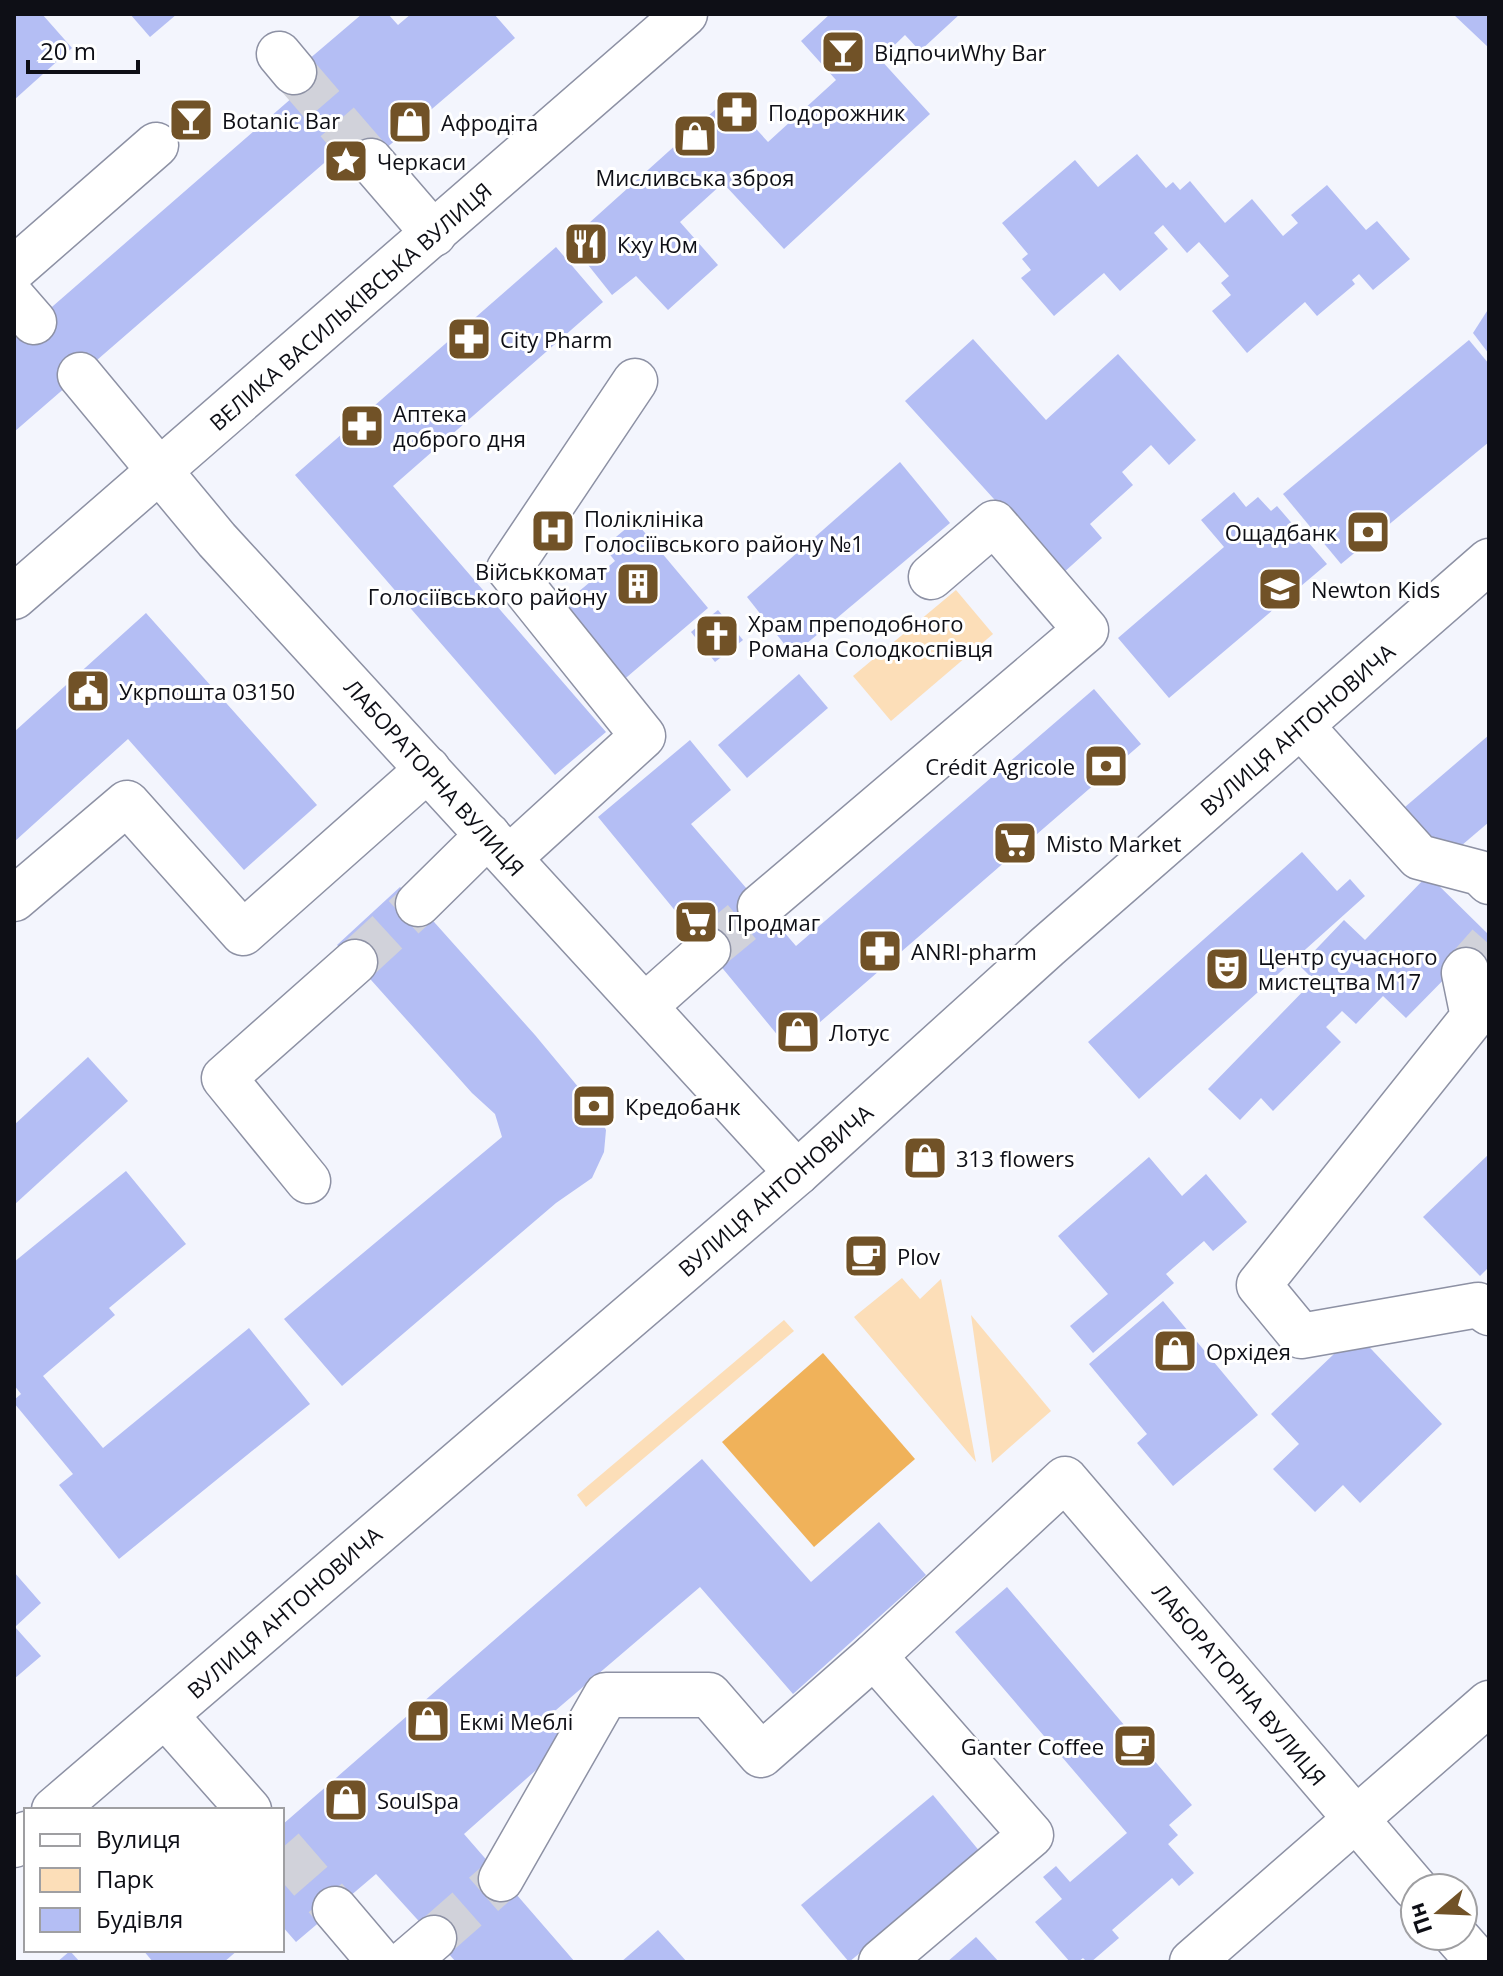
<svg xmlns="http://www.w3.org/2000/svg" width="1503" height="1976" font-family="'Open Sans',sans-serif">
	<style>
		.green { fill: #fcdeb8 }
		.forest { fill: #f0b25a }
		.building { fill: #b4bef4 }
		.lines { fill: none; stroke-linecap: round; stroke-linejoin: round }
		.minor-tunnel { stroke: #d1d2da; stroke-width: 44; stroke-dasharray: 44 22; stroke-linecap: butt }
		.minor-casing { stroke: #8d91a4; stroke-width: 47 }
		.major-casing { stroke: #8d91a4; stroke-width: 47 }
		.minor { stroke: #fff; stroke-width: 44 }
		.major { stroke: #fff; stroke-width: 44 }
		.labels { text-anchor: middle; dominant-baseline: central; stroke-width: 6; stroke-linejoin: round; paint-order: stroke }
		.poi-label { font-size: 22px; fill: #0e0f16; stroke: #fff; text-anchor: start }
		.street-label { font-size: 22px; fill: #0e0f16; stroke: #fff }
	</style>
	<rect width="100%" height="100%" fill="#f3f5fd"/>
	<g class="green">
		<polygon points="956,590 993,634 891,721 853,676"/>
		<polygon points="902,1278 920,1299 941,1279 976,1462 854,1317"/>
		<polygon points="971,1315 1051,1411 992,1463"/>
		<polygon points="784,1320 794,1331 586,1507 577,1495"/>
	</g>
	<polygon class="forest" points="823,1353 915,1459 814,1547 722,1442"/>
	<g class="building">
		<polygon points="14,14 42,14 72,48 14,100"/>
		<polygon points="130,14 177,14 150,37"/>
		<polygon points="362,14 388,14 398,25 411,14 494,14 515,38 357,173 338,151 14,432 14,340 293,97 281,83"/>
		<polygon points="830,14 960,14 920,51 905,35 880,59 930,114 784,249 723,183 680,222 718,265 668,310 636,276 612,295 569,241 728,98 768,142 836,80 801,41"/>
		<polygon points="1453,14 1489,14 1489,48"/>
		<polygon points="1137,154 1166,188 1173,182 1180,190 1190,181 1225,223 1252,199 1283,236 1298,223 1291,215 1327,185 1366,230 1377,221 1410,259 1373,290 1359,274 1352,280 1355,284 1317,316 1305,302 1247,353 1212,311 1231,295 1221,283 1229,276 1199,242 1187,253 1163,225 1154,233 1168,249 1120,291 1104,273 1054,316 1021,278 1031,270 1022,259 1028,254 1002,223 1075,160 1098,187"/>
		<polygon points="556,247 603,302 393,486 606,732 555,775 295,475"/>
		<polygon points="1489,308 1489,354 1473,333"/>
		<polygon points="973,339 1046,420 1118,354 1196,440 1169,465 1151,445 1122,472 1133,485 1090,524 1102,538 1062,574 905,401"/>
		<polygon points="1469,340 1489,364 1489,442 1341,564 1283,494"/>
		<polygon points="900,462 950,523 793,655 747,597"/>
		<polygon points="1234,492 1246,507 1258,497 1271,511 1277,506 1327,564 1169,698 1118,638 1224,547 1201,520"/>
		<polygon points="635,521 708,608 614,688 552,614 615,561 604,547"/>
		<polygon points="718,610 743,640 715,662 691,632"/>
		<polygon points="146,613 317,805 244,870 128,739 14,842 14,732"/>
		<polygon points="799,674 828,708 747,778 718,745"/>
		<polygon points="1094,689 1141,744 789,1049 598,817 690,740 731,790 691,824 796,946"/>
		<polygon points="1489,735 1489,822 1448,857 1405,807"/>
		<polygon points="1302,852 1337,891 1350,879 1365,896 1139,1099 1088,1042"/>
		<polygon points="1428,875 1489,935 1489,969 1487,967 1476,979 1460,963 1406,1018 1383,996 1356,1024 1342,1011 1326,1027 1341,1042 1273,1111 1261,1098 1240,1120 1208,1089 1314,980 1300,966 1344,920 1365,940"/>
		<polygon points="400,887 418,904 535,1035 594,1106 606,1130 604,1152 592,1178 556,1203 342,1386 284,1319 502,1137 495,1114 472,1093 355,962 337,945"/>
		<polygon points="88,1057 128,1101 14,1205 14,1125"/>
		<polygon points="1489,1154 1489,1267 1480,1276 1423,1217"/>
		<polygon points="1149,1157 1182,1196 1206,1174 1247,1222 1213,1251 1204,1241 1166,1274 1174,1283 1093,1353 1070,1326 1108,1294 1058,1236"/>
		<polygon points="126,1171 186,1244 109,1308 115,1315 43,1376 103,1448 249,1328 310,1404 119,1559 59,1485 73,1474 14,1403 14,1400 21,1394 14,1385 14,1262"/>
		<polygon points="1163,1301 1258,1415 1173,1486 1137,1443 1147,1434 1089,1364"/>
		<polygon points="1356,1333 1442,1424 1360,1503 1343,1485 1315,1512 1273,1469 1299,1444 1271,1414"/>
		<polygon points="702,1459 811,1582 879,1522 926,1575 793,1694 700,1587 549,1716 570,1740 464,1834 575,1962 456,1962 376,1874 296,1942 282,1926 282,1825"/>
		<polygon points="14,1572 41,1603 15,1627 41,1656 14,1679"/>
		<polygon points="1007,1587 1192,1805 1169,1825 1178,1835 1168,1844 1194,1873 1179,1886 1172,1878 1112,1930 1119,1938 1091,1962 1087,1962 1083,1958 1078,1962 1070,1962 1035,1922 1062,1899 1043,1877 1056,1866 1070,1882 1127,1833 955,1632"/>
		<polygon points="933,1795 981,1853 849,1962 801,1905"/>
		<polygon points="658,1930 687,1962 621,1962"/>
		<polygon points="976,1937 999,1962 947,1962"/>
		<polygon points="143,1950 238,1950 224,1962 153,1962"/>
		<polygon points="70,1951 80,1962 57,1962"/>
	</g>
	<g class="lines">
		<g class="minor-tunnel">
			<polyline points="294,72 371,161"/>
			<polyline points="708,950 760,907"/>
			<polyline points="355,962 418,904"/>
			<polyline points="1466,970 1489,944"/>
			<polyline points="282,1848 335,1909"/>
			<polyline points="434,1938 501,1879"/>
		</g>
		<g class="minor-casing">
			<g id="minor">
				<polyline points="279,54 294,72"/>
				<polyline points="371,161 434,234"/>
				<polyline points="14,269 156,145"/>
				<polyline points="14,299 34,322"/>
				<polyline points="80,375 217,540 797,1173"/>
				<polyline points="1302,727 1419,857 1480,873 1489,882"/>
				<polyline points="509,858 643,736 509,569 635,381"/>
				<polyline points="14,899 127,803 243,933 428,769"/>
				<polyline points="418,904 488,835"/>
				<polyline points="760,907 1086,630 994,523 931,577"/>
				<polyline points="1466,970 1464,973 1473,1017 1259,1285 1301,1336 1478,1305 1489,1313"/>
				<polyline points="645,1006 708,950"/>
				<polyline points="308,1181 224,1078 355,962"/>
				<polyline points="874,1656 1031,1835 881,1962"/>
				<polyline points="165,1715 249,1810"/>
				<polyline points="501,1879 606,1695 709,1695 761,1755 874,1656 1065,1479 1415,1888"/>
				<polyline points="335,1909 380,1962"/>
				<polyline points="1456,1936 1479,1962"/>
				<polyline points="406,1962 434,1938"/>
			</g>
		</g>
		<g class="major-casing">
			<g id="major">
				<polyline points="14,597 685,14"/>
				<polyline points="54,1810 797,1173 1048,946 1489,561"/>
				<polyline points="14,1845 26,1834"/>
				<polyline points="1192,1962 1489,1703"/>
			</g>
		</g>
		<use href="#minor" class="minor"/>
		<use href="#major" class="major"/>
	</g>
	<defs>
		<g id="bar-square" transform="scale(2.3)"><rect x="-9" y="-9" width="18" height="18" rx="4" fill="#715227" stroke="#fff"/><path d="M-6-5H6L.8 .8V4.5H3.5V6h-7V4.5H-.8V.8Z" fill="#fff"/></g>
		<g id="pharmacy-square" transform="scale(2.3)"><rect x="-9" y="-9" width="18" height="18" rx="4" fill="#715227" stroke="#fff"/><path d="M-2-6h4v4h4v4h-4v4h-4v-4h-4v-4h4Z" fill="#fff"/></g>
		<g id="shop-square" transform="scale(2.3)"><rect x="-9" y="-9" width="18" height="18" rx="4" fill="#715227" stroke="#fff"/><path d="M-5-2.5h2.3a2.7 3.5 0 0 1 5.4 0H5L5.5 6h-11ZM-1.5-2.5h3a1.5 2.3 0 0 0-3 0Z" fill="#fff"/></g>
		<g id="sight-square" transform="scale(2.3)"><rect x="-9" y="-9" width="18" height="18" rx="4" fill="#715227" stroke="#fff"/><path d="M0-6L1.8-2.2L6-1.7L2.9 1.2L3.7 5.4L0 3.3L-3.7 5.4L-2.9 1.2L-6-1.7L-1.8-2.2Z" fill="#fff"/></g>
		<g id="restaurant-square" transform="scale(2.3)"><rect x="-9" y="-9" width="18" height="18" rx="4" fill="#715227" stroke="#fff"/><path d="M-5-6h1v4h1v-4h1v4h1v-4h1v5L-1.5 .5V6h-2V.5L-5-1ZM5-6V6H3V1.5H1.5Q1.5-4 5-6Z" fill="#fff"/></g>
		<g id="hospital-square" transform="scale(2.3)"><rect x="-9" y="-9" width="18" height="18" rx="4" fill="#715227" stroke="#fff"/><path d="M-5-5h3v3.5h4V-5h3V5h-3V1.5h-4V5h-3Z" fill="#fff"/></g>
		<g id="bank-square" transform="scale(2.3)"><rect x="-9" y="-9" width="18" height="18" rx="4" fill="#715227" stroke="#fff"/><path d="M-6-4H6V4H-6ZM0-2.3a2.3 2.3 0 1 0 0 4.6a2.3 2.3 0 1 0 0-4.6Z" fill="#fff"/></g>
		<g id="building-square" transform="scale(2.3)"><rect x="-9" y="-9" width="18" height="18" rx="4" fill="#715227" stroke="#fff"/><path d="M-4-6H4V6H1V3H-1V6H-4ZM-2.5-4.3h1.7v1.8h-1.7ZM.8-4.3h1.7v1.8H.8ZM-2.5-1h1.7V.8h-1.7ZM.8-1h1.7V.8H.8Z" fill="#fff"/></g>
		<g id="school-square" transform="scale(2.3)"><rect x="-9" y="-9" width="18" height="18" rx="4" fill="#715227" stroke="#fff"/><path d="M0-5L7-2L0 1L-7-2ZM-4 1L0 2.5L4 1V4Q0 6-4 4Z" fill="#fff"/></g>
		<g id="church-square" transform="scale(2.3)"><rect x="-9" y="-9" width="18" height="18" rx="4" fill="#715227" stroke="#fff"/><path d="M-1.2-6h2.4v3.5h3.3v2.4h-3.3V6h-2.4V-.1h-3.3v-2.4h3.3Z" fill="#fff"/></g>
		<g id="civic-square" transform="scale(2.3)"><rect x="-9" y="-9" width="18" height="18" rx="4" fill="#715227" stroke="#fff"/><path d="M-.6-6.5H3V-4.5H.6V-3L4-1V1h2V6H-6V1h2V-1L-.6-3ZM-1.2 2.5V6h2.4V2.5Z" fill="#fff"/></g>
		<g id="supermarket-square" transform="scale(2.3)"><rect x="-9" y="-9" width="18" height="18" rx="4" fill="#715227" stroke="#fff"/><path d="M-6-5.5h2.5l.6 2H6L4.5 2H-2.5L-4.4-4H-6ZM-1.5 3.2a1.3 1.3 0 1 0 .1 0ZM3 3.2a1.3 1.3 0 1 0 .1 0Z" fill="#fff"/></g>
		<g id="theatre-square" transform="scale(2.3)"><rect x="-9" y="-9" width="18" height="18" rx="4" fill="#715227" stroke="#fff"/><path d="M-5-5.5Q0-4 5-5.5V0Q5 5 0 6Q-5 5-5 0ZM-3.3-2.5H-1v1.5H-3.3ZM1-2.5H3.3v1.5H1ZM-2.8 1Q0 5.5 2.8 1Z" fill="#fff"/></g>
		<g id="cafe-square" transform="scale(2.3)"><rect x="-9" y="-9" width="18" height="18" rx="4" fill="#715227" stroke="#fff"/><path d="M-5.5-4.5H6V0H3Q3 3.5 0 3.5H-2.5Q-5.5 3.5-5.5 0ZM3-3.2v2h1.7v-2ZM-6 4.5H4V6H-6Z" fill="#fff"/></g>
	</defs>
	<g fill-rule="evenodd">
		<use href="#bar-square" x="843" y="52"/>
		<use href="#pharmacy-square" x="737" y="112"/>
		<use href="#bar-square" x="191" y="120"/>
		<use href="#shop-square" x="410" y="122"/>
		<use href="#shop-square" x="695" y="136"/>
		<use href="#sight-square" x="346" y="161"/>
		<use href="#restaurant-square" x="586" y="244"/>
		<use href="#pharmacy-square" x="469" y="339"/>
		<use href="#pharmacy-square" x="362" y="426"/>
		<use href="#hospital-square" x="553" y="531"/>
		<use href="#bank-square" x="1368" y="532"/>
		<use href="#building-square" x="638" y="584"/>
		<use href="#school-square" x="1280" y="589"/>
		<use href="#church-square" x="717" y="636"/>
		<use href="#civic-square" x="88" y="691"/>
		<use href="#bank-square" x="1106" y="766"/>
		<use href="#supermarket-square" x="1015" y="843"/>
		<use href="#supermarket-square" x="696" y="922"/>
		<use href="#pharmacy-square" x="880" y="951"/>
		<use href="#theatre-square" x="1227" y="969"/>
		<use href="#shop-square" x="798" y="1032"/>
		<use href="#bank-square" x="594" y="1106"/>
		<use href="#shop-square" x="925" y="1158"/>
		<use href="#cafe-square" x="866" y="1256"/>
		<use href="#shop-square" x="1175" y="1351"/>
		<use href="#shop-square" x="428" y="1721"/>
		<use href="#cafe-square" x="1135" y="1746"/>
		<use href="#shop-square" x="346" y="1800"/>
	</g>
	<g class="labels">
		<g class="poi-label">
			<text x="874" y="52">ВідпочиWhy Bar</text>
			<text x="768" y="112">Подорожник</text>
			<text x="222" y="120">Botanic Bar</text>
			<text x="441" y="122">Афродіта</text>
			<text x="377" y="161">Черкаси</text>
			<text x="695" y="177" text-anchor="middle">Мисливська зброя</text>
			<text x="617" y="244">Кху Юм</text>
			<text x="500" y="339">City Pharm</text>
			<text x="393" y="413">Аптека<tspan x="393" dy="25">доброго дня</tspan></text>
			<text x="584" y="518">Поліклініка<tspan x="584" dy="25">Голосіївського району №1</tspan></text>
			<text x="1337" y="532" text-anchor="end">Ощадбанк</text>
			<text x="607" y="571" text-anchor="end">Військкомат<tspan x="607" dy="25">Голосіївського району</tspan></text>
			<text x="1311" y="589">Newton Kids</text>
			<text x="748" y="623">Храм преподобного<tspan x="748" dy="25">Романа Солодкоспівця</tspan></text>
			<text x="119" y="691">Укрпошта 03150</text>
			<text x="1075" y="766" text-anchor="end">Crédit Agricole</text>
			<text x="1046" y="843">Misto Market</text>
			<text x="727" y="922">Продмаг</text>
			<text x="911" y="951">ANRI-pharm</text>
			<text x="1258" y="956">Центр сучасного<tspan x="1258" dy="25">мистецтва M17</tspan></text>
			<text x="829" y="1032">Лотус</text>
			<text x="625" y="1106">Кредобанк</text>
			<text x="956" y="1158">313 flowers</text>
			<text x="897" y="1256">Plov</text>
			<text x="1206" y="1351">Орхідея</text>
			<text x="459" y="1721">Екмі Меблі</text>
			<text x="1104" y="1746" text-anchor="end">Ganter Coffee</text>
			<text x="377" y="1800">SoulSpa</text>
		</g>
		<g class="street-label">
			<text transform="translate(350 306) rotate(-41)">ВЕЛИКА ВАСИЛЬКІВСЬКА ВУЛИЦЯ</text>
			<text transform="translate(1297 729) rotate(-41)">ВУЛИЦЯ АНТОНОВИЧА</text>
			<text transform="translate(435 777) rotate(48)">ЛАБОРАТОРНА ВУЛИЦЯ</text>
			<text transform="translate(775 1190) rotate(-41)">ВУЛИЦЯ АНТОНОВИЧА</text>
			<text transform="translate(284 1612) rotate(-41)">ВУЛИЦЯ АНТОНОВИЧА</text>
			<text transform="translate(1240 1684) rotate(50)">ЛАБОРАТОРНА ВУЛИЦЯ</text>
		</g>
	</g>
	<rect width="1503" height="1976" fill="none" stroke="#0e0f16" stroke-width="32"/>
	<rect x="24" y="1808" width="260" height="144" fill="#ffffff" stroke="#9f9fa2" stroke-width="2"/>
	<rect x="40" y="1834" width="40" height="12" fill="#ffffff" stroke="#9f9fa2" stroke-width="2"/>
	<text x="96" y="1848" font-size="24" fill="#0e0f16">Вулиця</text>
	<rect x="40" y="1868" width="40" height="24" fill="#fcdeb8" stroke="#9f9fa2" stroke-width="2"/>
	<text x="96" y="1888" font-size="24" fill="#0e0f16">Парк</text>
	<rect x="40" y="1908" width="40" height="24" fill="#b4bef4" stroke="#9f9fa2" stroke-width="2"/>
	<text x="96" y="1928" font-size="24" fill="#0e0f16">Будівля</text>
	<g transform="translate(1439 1912) rotate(251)"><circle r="38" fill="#ffffff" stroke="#9f9fa2" stroke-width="2"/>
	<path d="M0-6L14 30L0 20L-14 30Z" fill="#715227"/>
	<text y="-12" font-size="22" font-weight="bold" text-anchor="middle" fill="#0e0f16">Пн</text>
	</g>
	<path d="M28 60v12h110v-12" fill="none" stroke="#0e0f16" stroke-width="4"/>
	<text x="40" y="60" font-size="24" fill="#0e0f16" stroke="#ffffff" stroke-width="6" paint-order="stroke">20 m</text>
</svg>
